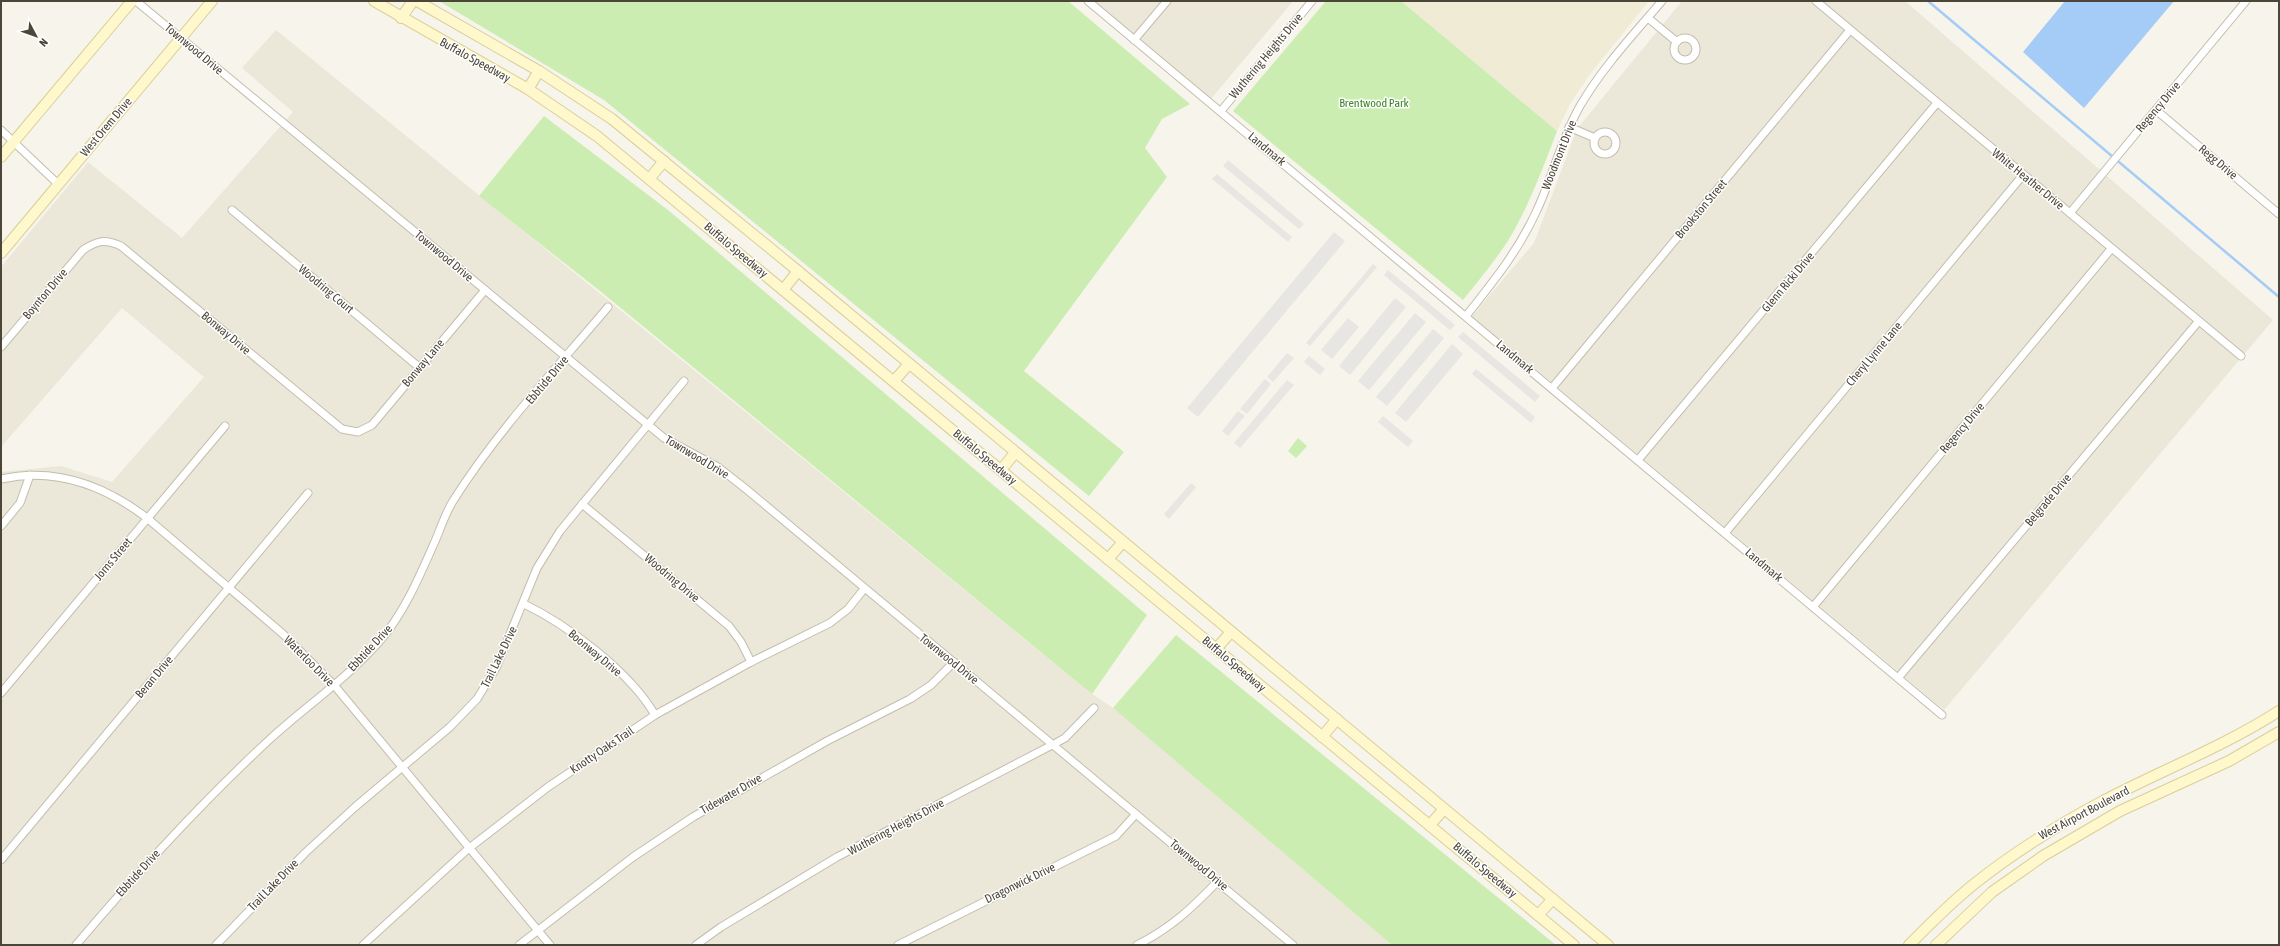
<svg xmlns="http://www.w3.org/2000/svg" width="2280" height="946" font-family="'Asap Condensed',sans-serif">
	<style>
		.residential { fill: #ebe7d9 }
		.education { fill: #f0ebd4 }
		.green { fill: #ccedb1 }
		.parking { fill: #e8e6e2 }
		.water { fill: #a4ccf7 }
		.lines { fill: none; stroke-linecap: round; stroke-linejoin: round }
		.stream { stroke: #a4ccf7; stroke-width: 2.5 }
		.street-casing { stroke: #c3beac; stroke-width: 9 }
		.secondary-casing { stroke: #dacf98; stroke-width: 12 }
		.street { stroke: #fff; stroke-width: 7 }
		.secondary { stroke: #fff8cc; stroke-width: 10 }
		.labels { text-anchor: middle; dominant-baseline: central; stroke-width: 3; stroke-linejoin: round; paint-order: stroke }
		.street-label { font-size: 12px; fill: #4c4638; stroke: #fff }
		.park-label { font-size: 12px; fill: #3f8424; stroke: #fff }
	</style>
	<rect width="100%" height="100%" fill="#f6f4eb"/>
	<g class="residential">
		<polygon points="1092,1 1293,1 1210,100"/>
		<polygon points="1682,1 1905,1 2273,320 1944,710 1472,316 1534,243 1577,129"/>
		<polygon points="276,30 1092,694 1113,708 1392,945 1,945 1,472 61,466 112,482 204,377 122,308 1,447 1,267 88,162 182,238 293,112 242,68"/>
	</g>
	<polygon class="education" points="1401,1 1649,1 1590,74 1570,104 1557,131"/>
	<g class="green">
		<polygon points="439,1 1068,1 1190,104 1162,119 1145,148 1167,177 1024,371 1124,452 1089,496 604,100"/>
		<path d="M1326,1H1401L1557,131C1545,163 1533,195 1517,225C1503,252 1482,276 1463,300L1233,111Z"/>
		<polygon points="544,116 668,210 1147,615 1092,694 600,291 479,196"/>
		<polygon points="1298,438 1307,446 1296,458 1288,451"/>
		<polygon points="1176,635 1556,945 1392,945 1113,708"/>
	</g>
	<g class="parking">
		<polygon points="1228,160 1304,224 1299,229 1223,166"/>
		<polygon points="1217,174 1292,237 1288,242 1212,179"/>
		<polygon points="1334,232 1345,241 1198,417 1187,408"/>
		<polygon points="1373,264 1377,267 1310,346 1306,343"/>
		<polygon points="1388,270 1455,325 1450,330 1384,275"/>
		<polygon points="1395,298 1406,307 1350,375 1339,366"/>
		<polygon points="1415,313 1426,322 1369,390 1358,381"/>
		<polygon points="1348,318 1359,327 1332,359 1321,350"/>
		<polygon points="1433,329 1444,338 1387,406 1376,397"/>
		<polygon points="1463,332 1540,396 1535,402 1458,337"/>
		<polygon points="1452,344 1463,354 1406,422 1395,413"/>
		<polygon points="1287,353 1294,358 1273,382 1267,377"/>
		<polygon points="1309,356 1325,369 1320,375 1304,362"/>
		<polygon points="1476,369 1535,417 1531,423 1472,374"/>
		<polygon points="1265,379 1271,384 1247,414 1240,409"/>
		<polygon points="1287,380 1294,385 1240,448 1234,443"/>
		<polygon points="1238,411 1245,416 1228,436 1222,431"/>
		<polygon points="1383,416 1413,441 1408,447 1378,422"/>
		<polygon points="1191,483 1196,487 1169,519 1164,514"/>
	</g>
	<polygon class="water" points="2065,1 2174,1 2084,108 2023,52"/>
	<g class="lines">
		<polyline class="stream" points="1928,1 2279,297"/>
		<g class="street-casing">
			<g id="street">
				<polyline points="136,1 664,438 718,467 746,489 1293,945"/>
				<polyline points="1088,1 1942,715"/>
				<polyline points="1816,1 2241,356"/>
				<polyline points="1648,18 1677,42"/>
				<circle cx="1685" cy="49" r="11"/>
				<polyline points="1134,40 1167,1"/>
				<polyline points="2156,110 2279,214"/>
				<polyline points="1221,111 1312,1"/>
				<polyline points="1569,127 1595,138"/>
				<polyline points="1,130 58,184"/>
				<circle cx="1605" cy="143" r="11"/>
				<polyline points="232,210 420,368"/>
				<polyline points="2070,213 2246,1"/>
				<path d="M1466,316C1493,282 1519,250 1537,210C1553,176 1561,139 1580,106C1602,68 1633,35 1662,1"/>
				<path d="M1,347L83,250C98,240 105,239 121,246L342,429L358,432L372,425L485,290"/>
				<polyline points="1552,388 1850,30"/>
				<polyline points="1638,460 1937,103"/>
				<path d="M1,479C55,467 105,486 147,518L283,634L334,685L550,945"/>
				<polyline points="582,504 729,626 741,642 751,662"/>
				<polyline points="1,526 20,503 30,475"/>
				<polyline points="1725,533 2023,175"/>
				<path d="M524,604C568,625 630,672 655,715"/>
				<polyline points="1813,607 2111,249"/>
				<polyline points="1898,678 2198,322"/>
				<polyline points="1,693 225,426"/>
				<polyline points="1,860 308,493"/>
				<path d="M76,945C137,873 200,804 269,740C305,707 346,679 379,642C405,612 420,575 436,539C441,527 446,512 453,501C497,431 555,370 608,307"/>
				<polyline points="216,945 305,853 355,807 450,727 477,699 496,668 537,568 560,531 684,381"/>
				<polyline points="363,945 468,849 548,787 655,715 751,662 830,623 848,609 864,589"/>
				<polyline points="519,945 633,857 693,817 827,741 910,699 931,685 954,662"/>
				<polyline points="696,945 721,927 837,857 1054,744 1065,738 1094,708"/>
				<polyline points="898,945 1116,836 1136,814"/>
				<path d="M1137,945C1171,928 1192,908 1218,881"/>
			</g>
		</g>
		<g class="secondary-casing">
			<g id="secondary">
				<polyline points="374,1 528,89 597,136 1574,945"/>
				<polyline points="417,1 539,71 612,119 798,271 1608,945"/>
				<polyline points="401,18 413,1"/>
				<polyline points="528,89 539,71"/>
				<polyline points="1,157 132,1"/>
				<polyline points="650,178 664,161"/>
				<polyline points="1,253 212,1"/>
				<polyline points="783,290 798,271"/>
				<polyline points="894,381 909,364"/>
				<polyline points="1001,470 1015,453"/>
				<polyline points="1108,559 1123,542"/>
				<polyline points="1216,649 1231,632"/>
				<polyline points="1322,737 1337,719"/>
				<polyline points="1430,825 1444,809"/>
				<polyline points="1538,915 1553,899"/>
				<path d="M1909,945C1931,923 1953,900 1978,881C2017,850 2060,824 2103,801C2162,770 2223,747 2279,711"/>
				<polyline points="1936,945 1992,892 2043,856 2120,811 2229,761 2279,732"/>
			</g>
		</g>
		<use href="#street" class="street"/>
		<use href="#secondary" class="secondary"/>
	</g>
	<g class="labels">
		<g class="street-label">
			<text transform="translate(194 49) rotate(40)">Townwood Drive</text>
			<text transform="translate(1266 56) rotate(-50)">Wuthering Heights Drive</text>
			<text transform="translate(475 60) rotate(29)">Buffalo Speedway</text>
			<text transform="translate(2158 107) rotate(-50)">Regency Drive</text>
			<text transform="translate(106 127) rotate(-50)">West Orem Drive</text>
			<text transform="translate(1267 149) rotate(40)">Landmark</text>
			<text transform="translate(1559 155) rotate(-68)">Woodmont Drive</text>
			<text transform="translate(2218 162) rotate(40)">Regg Drive</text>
			<text transform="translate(2028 179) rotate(39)">White Heather Drive</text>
			<text transform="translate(1701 209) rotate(-50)">Brookston Street</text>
			<text transform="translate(736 250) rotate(40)">Buffalo Speedway</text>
			<text transform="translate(444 256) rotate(40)">Townwood Drive</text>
			<text transform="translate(1788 282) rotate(-50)">Glenn Ricki Drive</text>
			<text transform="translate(326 289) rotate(40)">Woodring Court</text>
			<text transform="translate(45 294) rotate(-50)">Boynton Drive</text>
			<text transform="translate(226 333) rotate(40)">Bonway Drive</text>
			<text transform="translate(1874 354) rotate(-50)">Cheryl Lynne Lane</text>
			<text transform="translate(1515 357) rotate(40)">Landmark</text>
			<text transform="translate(423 363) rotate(-50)">Bonway Lane</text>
			<text transform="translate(547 380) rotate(-50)">Ebbtide Drive</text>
			<text transform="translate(1962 428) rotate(-50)">Regency Drive</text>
			<text transform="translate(697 457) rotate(31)">Townwood Drive</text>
			<text transform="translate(985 457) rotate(40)">Buffalo Speedway</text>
			<text transform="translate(2048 500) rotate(-50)">Belgrade Drive</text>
			<text transform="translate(113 559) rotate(-50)">Jorns Street</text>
			<text transform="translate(1764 565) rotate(40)">Landmark</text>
			<text transform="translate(672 578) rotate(40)">Woodring Drive</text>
			<text transform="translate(370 648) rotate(-47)">Ebbtide Drive</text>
			<text transform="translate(595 653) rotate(40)">Boonway Drive</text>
			<text transform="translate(499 657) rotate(-64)">Trail Lake Drive</text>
			<text transform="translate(949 659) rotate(39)">Townwood Drive</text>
			<text transform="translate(309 661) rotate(45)">Waterloo Drive</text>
			<text transform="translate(1234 664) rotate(40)">Buffalo Speedway</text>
			<text transform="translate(154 677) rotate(-50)">Beran Drive</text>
			<text transform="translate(602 750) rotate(-34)">Knotty Oaks Trail</text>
			<text transform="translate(731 794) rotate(-30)">Tidewater Drive</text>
			<text transform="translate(2084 813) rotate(-28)">West Airport Boulevard</text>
			<text transform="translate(896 827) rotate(-28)">Wuthering Heights Drive</text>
			<text transform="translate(1199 865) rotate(40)">Townwood Drive</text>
			<text transform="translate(1485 870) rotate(40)">Buffalo Speedway</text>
			<text transform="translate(138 873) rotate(-48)">Ebbtide Drive</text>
			<text transform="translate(1020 883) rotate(-26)">Dragonwick Drive</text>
			<text transform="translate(273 885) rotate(-46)">Trail Lake Drive</text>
		</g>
		<g class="park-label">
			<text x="1374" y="103">Brentwood Park</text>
		</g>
	</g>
	<rect width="2280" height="946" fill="none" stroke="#4c4638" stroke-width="4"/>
	<g transform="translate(36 36) rotate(131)" stroke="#ffffff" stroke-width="3" paint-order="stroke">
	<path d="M0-3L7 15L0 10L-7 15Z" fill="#4c4638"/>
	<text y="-6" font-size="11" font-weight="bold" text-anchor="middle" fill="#4c4638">N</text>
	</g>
</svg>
